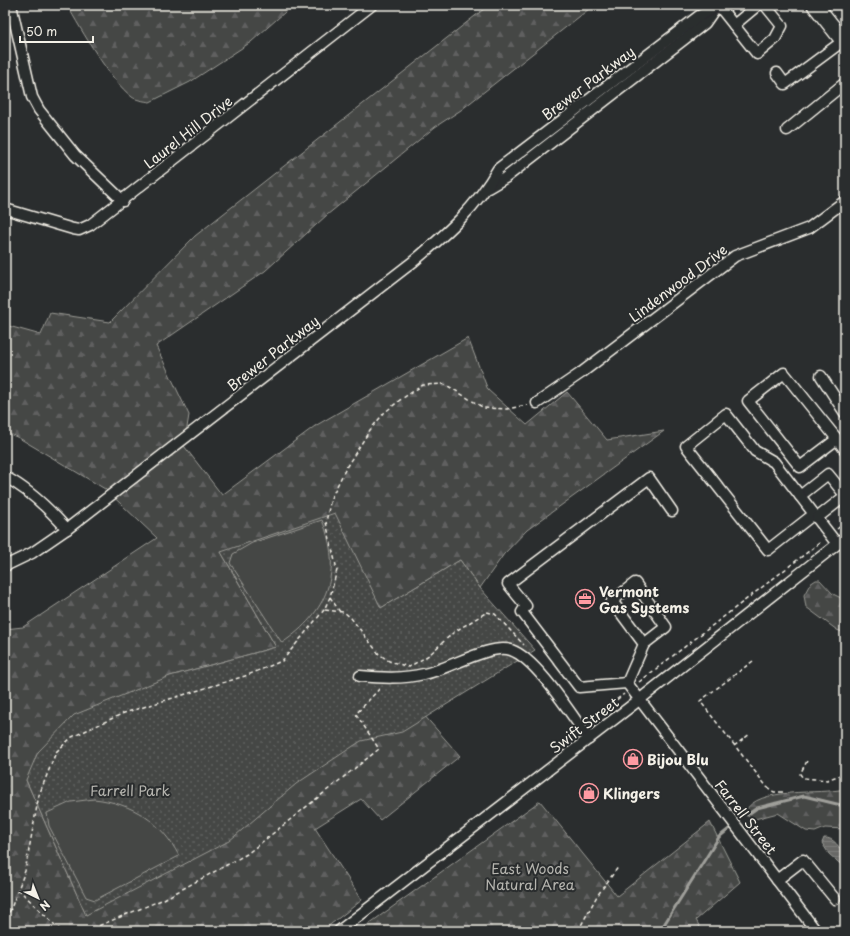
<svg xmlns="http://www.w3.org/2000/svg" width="850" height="936" font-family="'Playpen Sans',sans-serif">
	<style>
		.forest { fill: url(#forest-firs); stroke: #9c9c96 }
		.park { fill: url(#park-dots); stroke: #9c9c96 }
		.pitch { fill: #444645; stroke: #9c9c96 }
		.water { fill: url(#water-rules); stroke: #9f9f9a }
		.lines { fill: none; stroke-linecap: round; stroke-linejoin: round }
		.stream { stroke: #9f9f9a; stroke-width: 3 }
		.minor-casing { stroke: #f4f1e8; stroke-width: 13 }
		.highway-casing { stroke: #f4f1e8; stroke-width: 18 }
		.path { stroke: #f4f1e8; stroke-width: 1.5; stroke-dasharray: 4 3; stroke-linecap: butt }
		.minor { stroke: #2a2d2e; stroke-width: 10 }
		.highway { stroke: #2a2d2e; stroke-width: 15 }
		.labels { text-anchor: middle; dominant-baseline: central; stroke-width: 4; stroke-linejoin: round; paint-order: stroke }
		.street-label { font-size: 14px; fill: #f4f1e8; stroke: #2a2d2e }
		.poi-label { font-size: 14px; font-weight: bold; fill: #f4f1e8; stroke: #2a2d2e; text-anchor: start }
		.park-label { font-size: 14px; fill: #b6b5af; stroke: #2a2d2e }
	</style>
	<defs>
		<pattern id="forest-firs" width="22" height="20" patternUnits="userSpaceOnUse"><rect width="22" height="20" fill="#444645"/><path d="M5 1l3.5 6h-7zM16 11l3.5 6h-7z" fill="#606160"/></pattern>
		<pattern id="park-dots" width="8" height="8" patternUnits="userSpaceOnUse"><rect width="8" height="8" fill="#444645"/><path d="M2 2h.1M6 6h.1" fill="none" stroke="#606160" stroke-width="1.8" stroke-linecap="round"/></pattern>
		<pattern id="water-rules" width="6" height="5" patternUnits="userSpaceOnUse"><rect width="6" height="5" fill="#676866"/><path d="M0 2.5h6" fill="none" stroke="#7d7e7c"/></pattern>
	</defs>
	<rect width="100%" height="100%" fill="#2a2d2e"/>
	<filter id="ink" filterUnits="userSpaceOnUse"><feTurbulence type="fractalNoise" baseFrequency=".025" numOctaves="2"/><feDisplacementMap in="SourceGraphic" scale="8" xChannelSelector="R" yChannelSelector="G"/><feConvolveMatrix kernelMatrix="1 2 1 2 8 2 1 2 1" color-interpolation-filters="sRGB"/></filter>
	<g filter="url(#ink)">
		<g class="forest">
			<path d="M67,5H293L251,42L190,82L150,102C144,101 136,100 132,97C109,79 82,31 67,5Z"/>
			<polygon points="489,5 594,5 461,110 435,127 327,215 265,271 156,346 189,415 184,446 222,495 315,426 468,338 488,390 527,425 567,392 607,440 664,431 527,530 504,554 480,588 460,560 381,608 221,552 276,647 170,676 26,780 86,915 400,688 460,756 380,820 361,799 315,828 362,900 322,931 5,931 5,629 23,627 157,538 105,489 19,438 5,432 5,325 41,335 50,313 110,322 195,236"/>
			<polygon points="816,580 820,580 833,594 845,600 845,633 837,630 806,607 804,595 810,584"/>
			<path d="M845,789V829L825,828L815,832L806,831L778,813L751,820L745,812C757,786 820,795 845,789Z"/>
			<polygon points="540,801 617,896 710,822 740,882 696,920 702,931 359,931"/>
		</g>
		<polygon class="park" points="335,513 381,608 460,560 480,588 535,650 402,732 361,741 296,784 229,841 86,915 26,780 38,752 74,715 170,676 276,647 221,552"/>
		<g class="pitch">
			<path d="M322,520C343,572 328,612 282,643L230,563L233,554L252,543Z"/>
			<path d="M94,799C132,803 162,822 179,856L95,900L86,897L49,826L47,813L71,802Z"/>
		</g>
		<path class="water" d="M824,838C834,837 839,848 845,854V868L829,854L822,843Z"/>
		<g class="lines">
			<g class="stream">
				<polyline points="747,815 757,808 804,796 845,806"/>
				<polyline points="660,931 719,837 739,821"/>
			</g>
			<g class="minor-casing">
				<g id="minor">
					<polyline points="11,5 32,97 39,110 75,155 123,201"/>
					<polyline points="718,5 757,54 775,39 782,26 765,5"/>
					<polyline points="734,25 758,5"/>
					<polyline points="777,73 785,84 843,41"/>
					<polyline points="787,130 845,83"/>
					<polyline points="488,188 505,178 705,23 714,10"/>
					<polyline points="5,209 73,229 79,230 90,225 372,5"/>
					<polyline points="821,376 845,413"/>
					<polyline points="537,403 581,373 735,256 809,228 845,201"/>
					<polyline points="837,439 800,467 748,401 784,373 837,439 845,450"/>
					<path d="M5,477C29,489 49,509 67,529L32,553L5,566"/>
					<polyline points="800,496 828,474 845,495"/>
					<polyline points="814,514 768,550 686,446 726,414 755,451 774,462 837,544"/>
					<polyline points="817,518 845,496"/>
					<path d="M67,529L414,261C447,233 476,208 498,169L699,16L721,5"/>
					<polyline points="644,644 612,601 635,583 666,627 644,644 627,683 816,931"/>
					<path d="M360,676C382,678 402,679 424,674C447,670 490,643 511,650C537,659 572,716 589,739"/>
					<polyline points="627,683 579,687 522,612 526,606 508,584 649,478 672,511"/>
					<polyline points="777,880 803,860 835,899"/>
					<polyline points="339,931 639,700 845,538"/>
				</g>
			</g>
			<g class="highway-casing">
				<polyline id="highway" points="815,5 845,43"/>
			</g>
			<g class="path">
				<polyline points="837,529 845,523"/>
				<polyline points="330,597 340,612"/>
				<polyline points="325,610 344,612 351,618 379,654 389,661 409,667 429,655 454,632 487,612 495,614 524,645"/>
				<polyline points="753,661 700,701 767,787 774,792 786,792"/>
				<polyline points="639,682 822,541"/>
				<polyline points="589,721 624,694"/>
				<polyline points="734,746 750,734"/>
				<polyline points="807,761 800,774 803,778 827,780 845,773"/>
				<polyline points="18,889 61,931"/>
				<polyline points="5,918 10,911 25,871 39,795 56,752 72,737 124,713 245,676 282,661 324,610 330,597 337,570 326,522 331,498 347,466 370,430 384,413 400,400 423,385 443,384 448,386 484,408 507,409 527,405"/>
				<polyline points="86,931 164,899 247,854 379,749 356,714 381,687"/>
				<polyline points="578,931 597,896 619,866"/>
			</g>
			<use href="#minor" class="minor"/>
			<use href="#highway" class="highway"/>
		</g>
	</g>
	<defs>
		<g id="office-ring" transform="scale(1)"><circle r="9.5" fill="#2a2d2e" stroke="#ff9aa2" stroke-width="1.5"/><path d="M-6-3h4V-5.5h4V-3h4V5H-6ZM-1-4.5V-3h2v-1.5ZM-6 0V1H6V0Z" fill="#ff9aa2"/></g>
		<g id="shop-ring" transform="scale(1)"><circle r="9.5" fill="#2a2d2e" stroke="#ff9aa2" stroke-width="1.5"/><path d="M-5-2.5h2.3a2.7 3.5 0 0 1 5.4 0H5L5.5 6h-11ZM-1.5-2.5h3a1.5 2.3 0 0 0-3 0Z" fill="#ff9aa2"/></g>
	</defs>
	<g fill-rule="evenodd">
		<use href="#office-ring" x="585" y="599"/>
		<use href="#shop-ring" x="633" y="759"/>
		<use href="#shop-ring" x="589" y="793"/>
	</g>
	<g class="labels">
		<g class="street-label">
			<text transform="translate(588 83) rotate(-37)">Brewer Parkway</text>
			<text transform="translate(188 132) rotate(-38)">Laurel Hill Drive</text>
			<text transform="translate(678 283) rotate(-37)">Lindenwood Drive</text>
			<text transform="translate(273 353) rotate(-38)">Brewer Parkway</text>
			<text transform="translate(584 725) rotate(-37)">Swift Street</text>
			<text transform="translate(746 817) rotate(52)">Farrell Street</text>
		</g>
		<g class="poi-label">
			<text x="599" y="591">Vermont<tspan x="599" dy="16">Gas Systems</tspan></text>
			<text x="647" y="759">Bijou Blu</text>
			<text x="603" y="793">Klingers</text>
		</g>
		<g class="park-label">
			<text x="130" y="790">Farrell Park</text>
			<text x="530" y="868">East Woods<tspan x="530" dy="16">Natural Area</tspan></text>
		</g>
	</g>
	<rect width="850" height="936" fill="none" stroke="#2a2d2e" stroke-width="20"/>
	<rect x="10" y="10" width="830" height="916" fill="none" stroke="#f4f1e8" stroke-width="1.5" filter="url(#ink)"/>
	<g transform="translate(38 898) rotate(137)" stroke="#2a2d2e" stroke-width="3" paint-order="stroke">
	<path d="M0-3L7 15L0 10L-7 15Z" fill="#f4f1e8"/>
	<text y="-6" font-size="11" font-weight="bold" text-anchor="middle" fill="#f4f1e8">N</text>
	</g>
	<path d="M20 36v6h73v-6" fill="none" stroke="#f4f1e8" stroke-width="2"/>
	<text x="26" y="36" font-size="12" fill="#f4f1e8" stroke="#2a2d2e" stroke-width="3" paint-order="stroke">50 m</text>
</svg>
